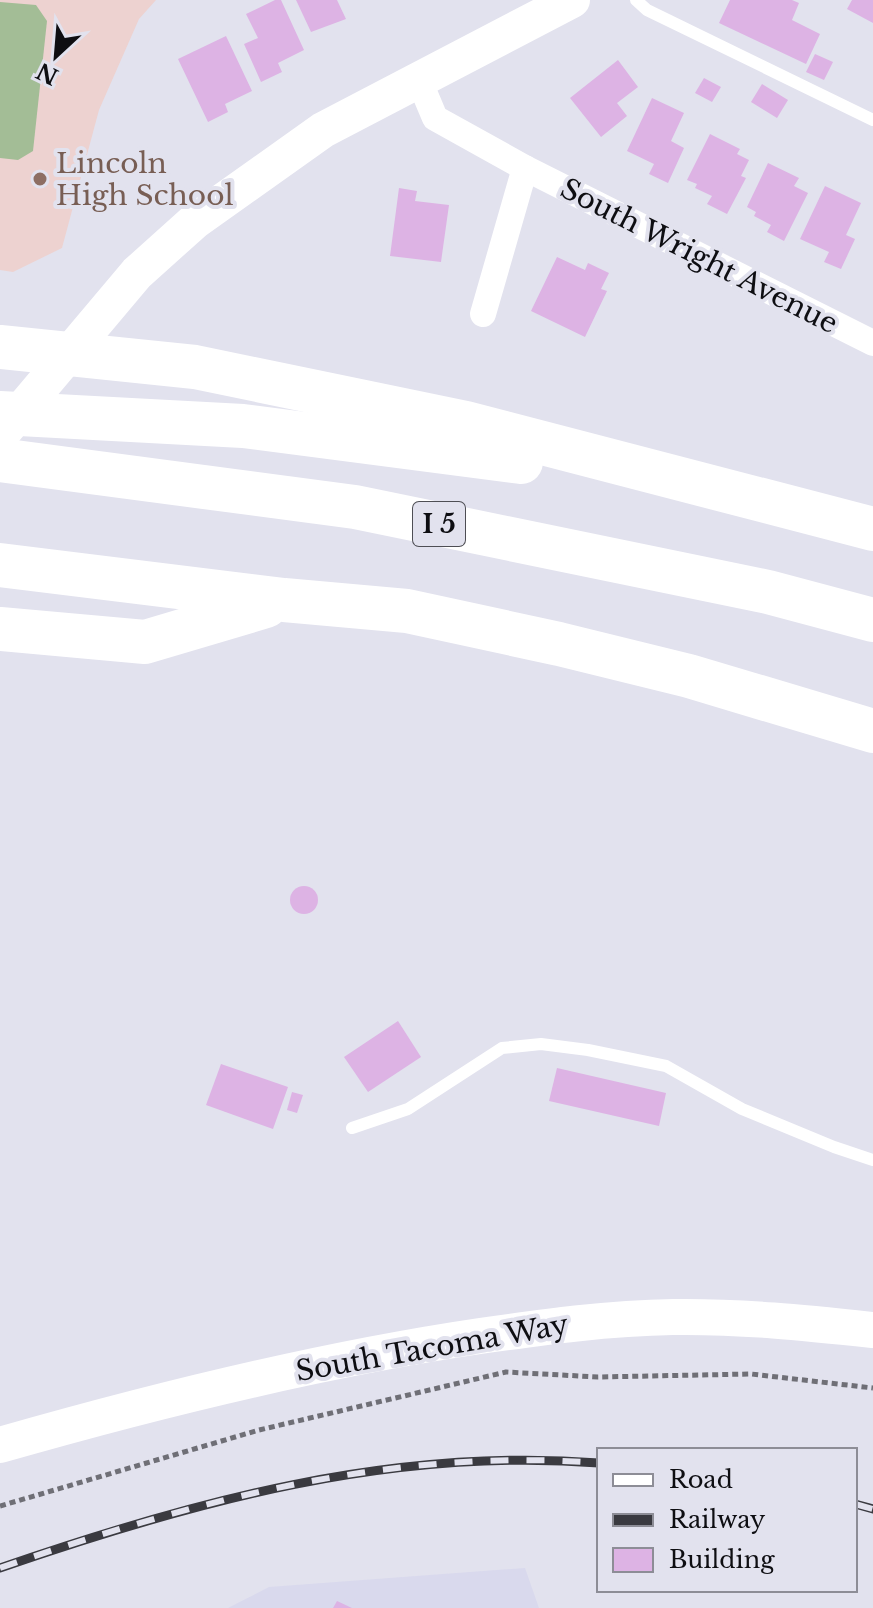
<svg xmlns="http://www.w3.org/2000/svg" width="873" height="1608" font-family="'Libre Baskerville',serif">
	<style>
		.built { fill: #d9d9ed }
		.education { fill: #edd2d0 }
		.green { fill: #a3bd96 }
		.building { fill: #ddb3e4 }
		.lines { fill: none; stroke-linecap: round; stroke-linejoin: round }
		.path { stroke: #6f6f76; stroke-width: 5; stroke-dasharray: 6 4; stroke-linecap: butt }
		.lane { stroke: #fff; stroke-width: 12 }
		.street { stroke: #fff; stroke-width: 26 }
		.secondary { stroke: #fff; stroke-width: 36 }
		.highway { stroke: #fff; stroke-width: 44 }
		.rail-casing { stroke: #3a3a40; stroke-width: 9 }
		.rail { stroke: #e2e2ee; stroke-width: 6; stroke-dasharray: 18; stroke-linecap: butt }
		.education-dot { fill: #8d6e63; stroke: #e2e2ee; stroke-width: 3 }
		.labels { text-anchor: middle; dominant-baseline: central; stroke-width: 8; stroke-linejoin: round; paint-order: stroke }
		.shield { fill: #e2e2ee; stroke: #4e4e54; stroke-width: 2 }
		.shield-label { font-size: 26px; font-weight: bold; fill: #0e0e12 }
		.education-label { font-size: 28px; fill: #785e54; stroke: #e2e2ee; text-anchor: start }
		.street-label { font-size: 28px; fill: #0e0e12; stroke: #e2e2ee }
	</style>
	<rect width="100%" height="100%" fill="#e2e2ee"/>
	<polygon class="built" points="525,1568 539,1608 228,1608 269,1587"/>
	<polygon class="education" points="0,0 156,0 139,19 99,110 62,248 13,272 0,270"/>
	<polygon class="green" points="0,2 36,5 47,21 33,151 18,160 0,158"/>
	<g class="building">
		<polygon points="275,0 281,0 304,50 278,63 282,72 261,82 244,44 258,38 246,14"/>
		<polygon points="296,0 337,0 346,19 311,32"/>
		<polygon points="730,0 792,0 799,3 792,20 820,34 806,64 719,23"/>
		<polygon points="852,0 873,0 873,23 847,9"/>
		<polygon points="226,36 252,91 225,104 228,112 208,122 178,59"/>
		<polygon points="815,54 833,62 824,80 806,72"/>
		<polygon points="618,60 638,87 617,103 627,116 601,137 570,98"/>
		<polygon points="704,78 721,87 712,102 695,93"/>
		<polygon points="762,84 788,100 777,118 751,102"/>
		<polygon points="652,98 684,113 671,141 684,148 668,183 649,174 654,164 627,151"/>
		<polygon points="710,134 740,149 737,154 749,160 741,176 746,178 727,214 707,204 712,196 695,188 697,184 687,180"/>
		<polygon points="768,163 799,178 794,186 808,193 784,241 767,232 771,225 754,216 756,212 747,207"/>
		<polygon points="825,186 861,203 846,235 855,239 841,269 824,262 829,252 800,239"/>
		<polygon points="399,188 417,191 415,201 449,205 441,262 390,256"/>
		<polygon points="557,257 585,270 588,263 609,273 601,289 607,291 585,337 531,311"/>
		<circle cx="304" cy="900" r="14"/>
		<polygon points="398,1021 421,1057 368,1092 344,1057"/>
		<polygon points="221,1064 288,1087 273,1129 206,1105"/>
		<polygon points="557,1068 666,1093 659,1126 549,1101"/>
		<polygon points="292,1092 303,1095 297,1113 287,1110"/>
		<polygon points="337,1601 352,1608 333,1608"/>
	</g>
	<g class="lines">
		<polyline class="path" points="0,1506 259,1430 506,1372 598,1377 751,1374 873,1388"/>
		<g class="lane">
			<polyline points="636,0 647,10 873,120"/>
			<polyline points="352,1128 408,1109 502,1048 541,1044 588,1050 666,1066 742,1109 834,1147 873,1160"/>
		</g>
		<g class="street">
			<polyline points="419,80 435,118 525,168 873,343"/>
			<polyline points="483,314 525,168"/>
		</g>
		<g class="secondary">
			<polyline points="4,431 137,273 195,221 323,130 572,0"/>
			<path d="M0,1445C157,1400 318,1360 480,1336C544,1327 608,1318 673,1317C740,1316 807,1323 873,1330"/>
		</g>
		<g class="highway">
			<polyline points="0,347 195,367 466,423 873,529"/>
			<polyline points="0,413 243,426 521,462"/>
			<polyline points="0,460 355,507 768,592 873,620"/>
			<polyline points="0,565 284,600 407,611 559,644 689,676 873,731"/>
			<polyline points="0,629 145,642 266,606"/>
		</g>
		<g class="rail-casing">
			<g id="rail">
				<polyline points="855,1504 873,1509"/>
				<path d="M0,1568C194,1501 392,1447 599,1463"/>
			</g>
		</g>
		<use href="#rail" class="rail"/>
	</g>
	<circle class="education-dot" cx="40" cy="179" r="8"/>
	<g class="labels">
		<rect class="shield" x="413" y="502" width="52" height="44" rx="6"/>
		<g class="shield-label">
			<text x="439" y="524">I 5</text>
		</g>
		<g class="education-label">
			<text x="56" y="163">Lincoln<tspan x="56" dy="32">High School</tspan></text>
		</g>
		<g class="street-label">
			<text transform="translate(699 256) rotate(27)">South Wright Avenue</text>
			<text transform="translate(432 1348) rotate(-10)">South Tacoma Way</text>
		</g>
	</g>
	<rect x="597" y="1448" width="260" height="144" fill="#e2e2ee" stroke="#8d8d96" stroke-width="2"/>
	<rect x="613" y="1474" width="40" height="12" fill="#ffffff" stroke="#8d8d96" stroke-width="2"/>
	<text x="669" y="1488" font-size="24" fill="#0e0e12">Road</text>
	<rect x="613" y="1514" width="40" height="12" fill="#3a3a40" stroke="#8d8d96" stroke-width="2"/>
	<text x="669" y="1528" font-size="24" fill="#0e0e12">Railway</text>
	<rect x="613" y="1548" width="40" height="24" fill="#ddb3e4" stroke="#8d8d96" stroke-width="2"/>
	<text x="669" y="1568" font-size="24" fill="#0e0e12">Building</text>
	<g transform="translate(56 56) rotate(206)" stroke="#e2e2ee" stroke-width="6" paint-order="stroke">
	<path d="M0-6L14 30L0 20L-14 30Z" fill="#0e0e12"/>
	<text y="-12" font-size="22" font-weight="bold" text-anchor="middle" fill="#0e0e12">N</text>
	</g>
</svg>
